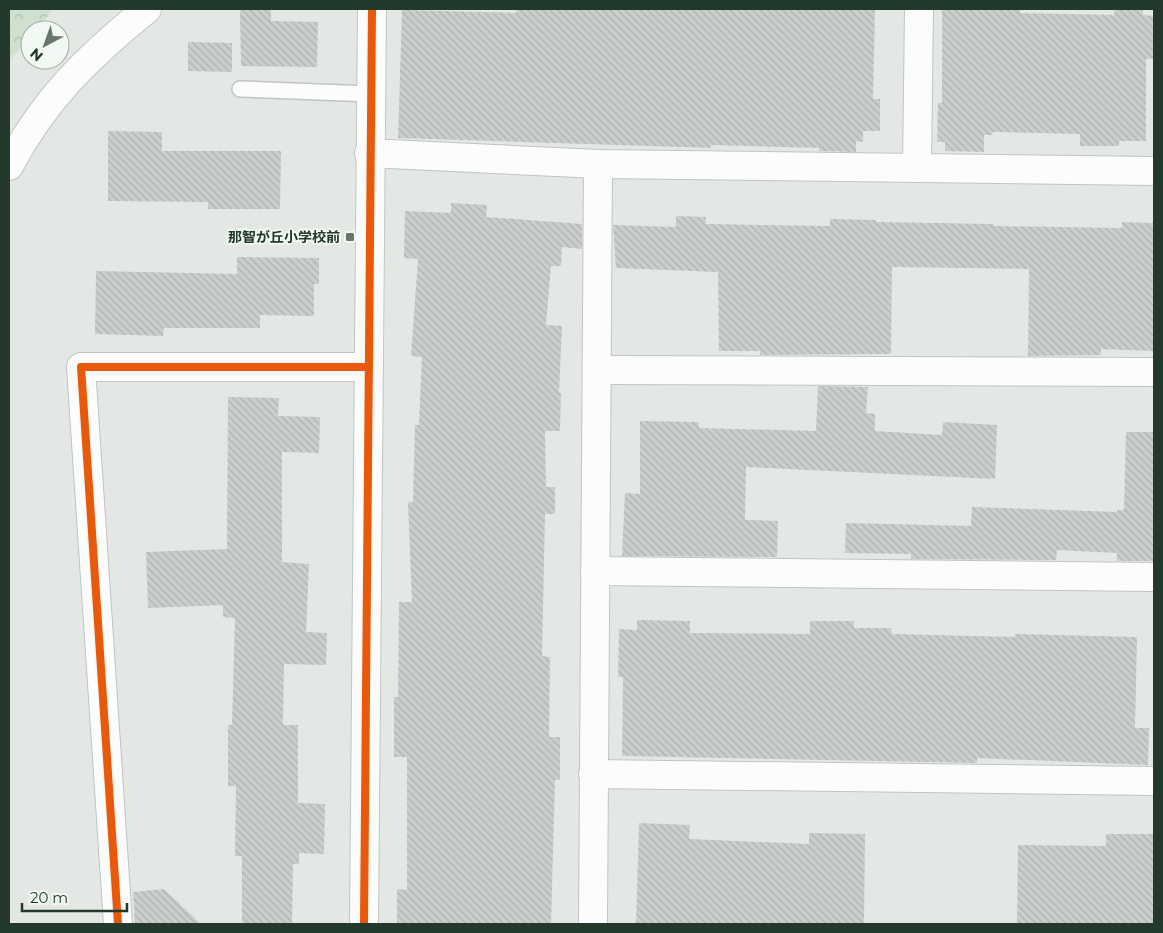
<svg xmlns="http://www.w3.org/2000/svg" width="1163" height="933" font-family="Montserrat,'Noto Sans JP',sans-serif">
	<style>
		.forest { fill: url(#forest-crowns) }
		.building { fill: url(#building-back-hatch) }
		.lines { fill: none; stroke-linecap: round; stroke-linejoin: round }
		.lane-casing { stroke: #c0c5c1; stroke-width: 18 }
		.street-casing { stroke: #c0c5c1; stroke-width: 30 }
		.secondary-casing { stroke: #c0c6c1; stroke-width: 30 }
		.lane { stroke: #fbfcfb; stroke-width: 15 }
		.street { stroke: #fbfcfb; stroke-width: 28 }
		.secondary { stroke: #fbfcfb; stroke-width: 28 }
		.cycleway-casing { stroke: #f1f7f2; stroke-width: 11 }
		.cycleway { stroke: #e8590c; stroke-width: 8 }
		.poi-dot { fill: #66766c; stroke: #f1f7f2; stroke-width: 2 }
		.labels { text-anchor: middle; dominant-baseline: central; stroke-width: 4; stroke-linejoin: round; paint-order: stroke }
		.poi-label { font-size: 14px; font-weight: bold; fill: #23392b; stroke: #f1f7f2; text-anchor: end }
	</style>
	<defs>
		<pattern id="forest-crowns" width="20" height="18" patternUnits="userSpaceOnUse" patternTransform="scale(1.25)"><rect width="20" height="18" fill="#cfe0ce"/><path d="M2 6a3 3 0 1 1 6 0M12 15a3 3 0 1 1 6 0" fill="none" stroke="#b1c1b1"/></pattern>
		<pattern id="building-back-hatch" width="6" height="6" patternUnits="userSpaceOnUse" patternTransform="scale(1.25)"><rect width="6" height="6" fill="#cbcfcc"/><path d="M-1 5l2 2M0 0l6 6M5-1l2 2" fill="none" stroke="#aeb2af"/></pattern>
	</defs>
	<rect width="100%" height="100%" fill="#e3e8e4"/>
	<polygon class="forest" points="9,9 53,9 37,30 30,30 30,38 9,61"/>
	<g class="building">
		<polygon points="517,9 875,9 873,99 880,99 880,131 863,131 863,142 856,141 856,152 819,151 819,148 711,145 711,148 398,138 402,10 516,13"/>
		<polygon points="942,9 1020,9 1020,13 1114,15 1115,9 1143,9 1143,15 1154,16 1154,59 1146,59 1146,141 1119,141 1119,146 1080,146 1080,134 993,132 992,135 984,135 984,152 945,151 945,142 937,142 938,103 942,103"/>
		<polygon points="240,10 271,10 271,21 318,22 317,67 241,66"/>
		<polygon points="188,42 232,43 232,72 188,71"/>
		<polygon points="108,131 162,132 162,151 281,151 280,209 208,209 208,202 108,201"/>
		<polygon points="451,203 487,205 486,217 582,224 582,249 562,247 561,266 551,266 546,325 562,326 559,393 561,393 560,431 545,431 546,487 555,487 555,514 545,514 542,656 550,657 549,737 560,737 560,780 555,780 551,924 397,924 397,889 407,890 407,757 394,757 394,697 398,697 399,602 412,602 408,502 413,502 415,425 419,425 422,357 411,356 418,259 404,258 405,211 451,213"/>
		<polygon points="676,216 706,217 706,224 830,226 830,219 876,220 876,222 994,224 994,226 1122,228 1122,222 1154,223 1154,351 1101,349 1101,355 1028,356 1029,269 892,267 891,354 760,355 760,351 719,351 718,272 616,268 613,225 676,227"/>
		<polygon points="237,257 319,258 319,284 314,284 314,316 260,315 260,328 164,328 163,336 95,334 96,271 237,274"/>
		<polygon points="818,386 868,387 866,413 875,414 875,431 942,435 943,422 997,425 995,479 746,467 745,520 778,521 777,557 622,556 625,493 640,494 640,421 699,422 699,428 816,431"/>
		<polygon points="228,397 279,398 278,416 320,417 319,453 282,452 282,562 309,564 306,632 327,633 326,665 284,664 283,725 298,725 298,803 325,804 324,854 299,853 299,864 293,864 292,924 242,924 242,856 235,856 236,786 228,786 228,725 232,725 235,618 223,617 223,605 148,608 146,552 227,549"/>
		<polygon points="1126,432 1154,432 1154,561 1117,561 1117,553 1057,550 1056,560 911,559 911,554 845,553 846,523 971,526 972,507 1117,512 1117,510 1124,510"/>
		<polygon points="637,620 690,621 690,633 810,634 810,621 854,621 854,628 891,628 892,634 1015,637 1015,634 1137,637 1135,728 1149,728 1148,765 977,758 977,763 622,756 623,677 618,677 619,629 637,630"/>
		<polygon points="639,823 690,825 689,839 809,844 809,833 865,834 864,924 636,924"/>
		<polygon points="1106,834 1154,834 1154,924 1017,924 1018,845 1106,846"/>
		<polygon points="164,889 201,924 135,924 133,892"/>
	</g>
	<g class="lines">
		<g class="lane-casing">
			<polyline id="lane" points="240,89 371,94"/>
		</g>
		<g class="street-casing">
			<g id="street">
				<polyline points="369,153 598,164 1154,171"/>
				<polyline points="917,168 919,9"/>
				<polyline points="597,370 1154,372"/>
				<polyline points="595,571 1154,577"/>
				<polyline points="593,774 1154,781"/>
				<polyline points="118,924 81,367 369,367"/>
				<polyline points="593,924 598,164"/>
			</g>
		</g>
		<g class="secondary-casing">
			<g id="secondary">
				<path d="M9,166C44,99 89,56 147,9"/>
				<polyline points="364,924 372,9"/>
			</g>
		</g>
		<use href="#lane" class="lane"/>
		<use href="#street" class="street"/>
		<use href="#secondary" class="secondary"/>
		<g class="cycleway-casing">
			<g id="cycleway">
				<polyline points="118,924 81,367 369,367"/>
				<polyline points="364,924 372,9"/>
			</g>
		</g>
		<use href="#cycleway" class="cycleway"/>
	</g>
	<rect class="poi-dot" x="345" y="232" width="10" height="10" rx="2.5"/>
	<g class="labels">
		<g class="poi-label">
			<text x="340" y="237">那智が丘小学校前</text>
		</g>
	</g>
	<rect width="1163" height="933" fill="none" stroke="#23392b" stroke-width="20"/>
	<g transform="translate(45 45) rotate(221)"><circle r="24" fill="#f1f7f2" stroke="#9faba2"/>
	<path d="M0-4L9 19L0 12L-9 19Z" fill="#66766c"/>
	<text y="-8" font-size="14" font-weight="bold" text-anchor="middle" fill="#23392b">N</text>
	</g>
	<path d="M22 903v8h105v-8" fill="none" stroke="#23392b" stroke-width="2.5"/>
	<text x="30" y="903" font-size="15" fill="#23392b" stroke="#f1f7f2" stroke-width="4" paint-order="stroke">20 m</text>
</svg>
